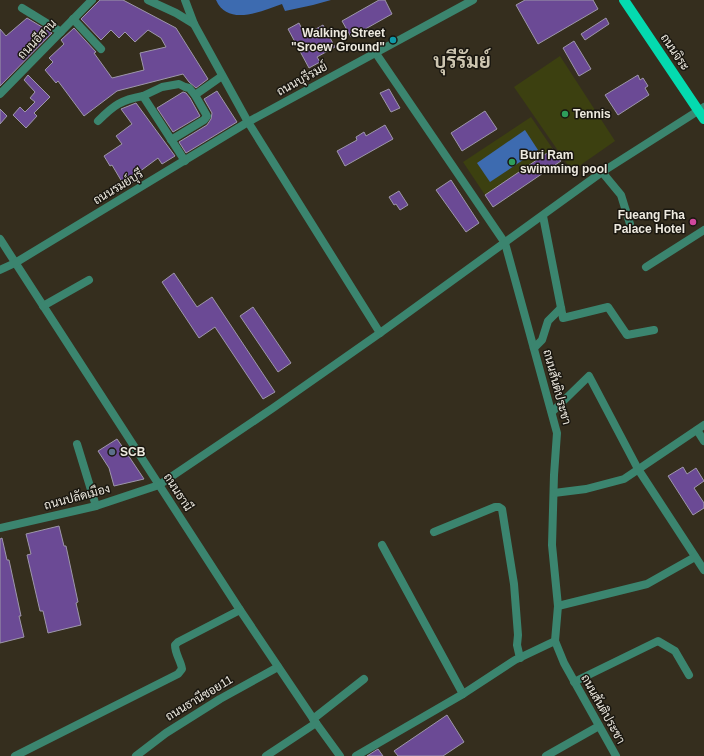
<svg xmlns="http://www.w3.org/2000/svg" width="704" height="756" font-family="Helvetica,Sarabun,sans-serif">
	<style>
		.grass { fill: #3c4010 }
		.water { fill: #3d6bb0 }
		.building { fill: #6b4a95; stroke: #9e97aa }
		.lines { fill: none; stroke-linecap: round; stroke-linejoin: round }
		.minor { stroke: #3b856f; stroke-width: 8 }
		.major { stroke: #04daaf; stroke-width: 10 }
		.culture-dot { fill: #0f9aa8; stroke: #1a1710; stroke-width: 1.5 }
		.leisure-dot { fill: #2e9e5b; stroke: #1a1710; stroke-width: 1.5 }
		.hotel-dot { fill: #d1479c; stroke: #1a1710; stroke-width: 1.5 }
		.service-dot { fill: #5c6f8a; stroke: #1a1710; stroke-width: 1.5 }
		.labels { text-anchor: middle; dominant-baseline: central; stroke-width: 3; stroke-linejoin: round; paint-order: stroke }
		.poi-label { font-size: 12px; font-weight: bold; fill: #eeeae0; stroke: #1a1710; text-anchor: start }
		.street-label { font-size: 12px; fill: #eeeae0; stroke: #1a1710 }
		.town-label { font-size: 20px; font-weight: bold; fill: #cec6b1; stroke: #1a1710 }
	</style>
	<rect width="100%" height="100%" fill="#352e1e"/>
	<g class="grass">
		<polygon points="560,56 615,141 572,171 514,87"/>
		<polygon points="531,117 561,161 493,207 463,162"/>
	</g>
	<g class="water">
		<path d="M216,0H331L313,5L285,11L282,4C262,11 228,27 216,0Z"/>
		<polygon points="525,130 538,150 490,182 477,163"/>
	</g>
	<g class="building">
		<polygon points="100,0 123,0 176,28 208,79 196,88 189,82 183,74 117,91 84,116 58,81 56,83 45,70 53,62 49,58 64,44 61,40 74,28 96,52 94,53 112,78 144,70 140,53 166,47 161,38 148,30 135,42 125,32 119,38 111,30 101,40 81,19"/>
		<polygon points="379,0 385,0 392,14 351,37 342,21"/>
		<polygon points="525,0 593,0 598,9 538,44 516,5"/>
		<polygon points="27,18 52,33 0,86 0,29 6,36"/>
		<polygon points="606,18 609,24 585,40 581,34"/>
		<polygon points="299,23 305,35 323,25 335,47 317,57 320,62 309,68 288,29"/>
		<polygon points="574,41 591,69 579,76 563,48"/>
		<polygon points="28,75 50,97 34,113 37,116 26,128 13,115 20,107 25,112 35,102 30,98 35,92 24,80"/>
		<polygon points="638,75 640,80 643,78 648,86 645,88 649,95 618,115 605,95"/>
		<polygon points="389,89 400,108 391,112 380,93"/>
		<polygon points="217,91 237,122 186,153 179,142 207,125 211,119 212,113 204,99"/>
		<polygon points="183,92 186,93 190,98 200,116 173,132 157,108"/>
		<polygon points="136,103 175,156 162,164 158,158 139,172 141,177 125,187 112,165 110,166 104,156 122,144 116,136 132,124 121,109"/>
		<polygon points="0,109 7,116 0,124"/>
		<polygon points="485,111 497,129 462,151 451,133"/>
		<polygon points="385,125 393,139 345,166 337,151 357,140 356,137 364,132 366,136"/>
		<polygon points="553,149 561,161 493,207 485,195"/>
		<polygon points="451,180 479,223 466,232 436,190"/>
		<polygon points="399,191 408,205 400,210 396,204 394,205 389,197"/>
		<polygon points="174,273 197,307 212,297 275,392 263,399 215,327 199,338 162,282"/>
		<polygon points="253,307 291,363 278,372 240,316"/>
		<polygon points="117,439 126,452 144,479 114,486 109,468 98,451"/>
		<polygon points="683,467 687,474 696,468 704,481 694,488 704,503 704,508 693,515 668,476"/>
		<polygon points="59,526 64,546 66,546 78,602 76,603 81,625 48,633 43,611 40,611 27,555 31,554 26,534"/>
		<polygon points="2,538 7,560 9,560 21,616 19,616 24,637 0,643 0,539"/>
		<polygon points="447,715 464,742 443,756 398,756 394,751"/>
		<polygon points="378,749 383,756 367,756"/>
	</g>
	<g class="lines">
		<g class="minor">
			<polyline points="148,0 176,13 194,24"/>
			<polyline points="185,0 194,24 248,122 380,333"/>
			<polyline points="22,8 61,32"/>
			<polyline points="73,19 101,49"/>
			<polyline points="375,52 505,243 557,433 554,475 552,545 558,606 555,641 564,663 616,756"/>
			<polyline points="0,94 92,0"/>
			<polyline points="195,95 222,76"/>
			<polyline points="143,96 162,87 179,84 185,87 189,88 195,95 207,116 204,120 171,140"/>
			<path d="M98,121C114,105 121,100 143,96L185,161"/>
			<polyline points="602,172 621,195 630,224"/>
			<polyline points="543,216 563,318 608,307 627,335 654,330"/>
			<polyline points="0,239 240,610 316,723 340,756"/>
			<polyline points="646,267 704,230"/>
			<polyline points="0,270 15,263 248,122 473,0"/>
			<polyline points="43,306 89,280"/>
			<polyline points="534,348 542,340 548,321 561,308"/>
			<polyline points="552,412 589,376 638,469 704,570"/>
			<polyline points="697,430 704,441"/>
			<polyline points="77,444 96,506"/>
			<polyline points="554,493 586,489 624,479 704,425"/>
			<polyline points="0,528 96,506 159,485 273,408 380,333 602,172 704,107"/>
			<polyline points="434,532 495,507 499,507 502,509 514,584 518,635 517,645 520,658"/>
			<polyline points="382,545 463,694"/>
			<polyline points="558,606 647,584 695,557"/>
			<polyline points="574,682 658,641 675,651 689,675"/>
			<polyline points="313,719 364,679"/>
			<path d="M15,756L178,674L182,669C181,661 175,654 175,645L178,642L240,610"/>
			<polyline points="136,756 166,733 220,699 278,667"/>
			<polyline points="266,756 316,723"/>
			<polyline points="356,756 463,694 515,660 555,641"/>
			<polyline points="546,756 599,726"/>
		</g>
		<polyline class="major" points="624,0 704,119"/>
	</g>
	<circle class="culture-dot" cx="393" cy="40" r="4"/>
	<g class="leisure-dot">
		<circle cx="565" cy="114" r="4"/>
		<circle cx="512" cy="162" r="4"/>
	</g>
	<circle class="hotel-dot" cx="693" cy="222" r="4"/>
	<circle class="service-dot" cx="112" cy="452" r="4"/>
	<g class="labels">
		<g class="poi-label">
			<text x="385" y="33" text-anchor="end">Walking Street<tspan x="385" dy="14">"Sroew Ground"</tspan></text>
			<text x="573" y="114">Tennis</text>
			<text x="520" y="155">Buri Ram<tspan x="520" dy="14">swimming pool</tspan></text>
			<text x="685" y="215" text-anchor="end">Fueang Fha<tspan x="685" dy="14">Palace Hotel</tspan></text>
			<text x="120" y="452">SCB</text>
		</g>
		<g class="street-label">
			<text transform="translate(37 39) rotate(-46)">ถนนอีสาน</text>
			<text transform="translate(675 52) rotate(56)">ถนนจิระ</text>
			<text transform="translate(302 79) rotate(-29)">ถนนบุรีรมย์</text>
			<text transform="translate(118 187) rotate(-31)">ถนนรมย์บุรี</text>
			<text transform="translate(557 387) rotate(75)">ถนนสันติประชา</text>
			<text transform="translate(178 492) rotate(57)">ถนนธานี</text>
			<text transform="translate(77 497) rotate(-15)">ถนนปลัดเมือง</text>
			<text transform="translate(199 698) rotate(-31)">ถนนธานีซอย11</text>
			<text transform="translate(603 709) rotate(61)">ถนนสันติประชา</text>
		</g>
		<g class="town-label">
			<text x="462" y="61">บุรีรัมย์</text>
		</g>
	</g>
</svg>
